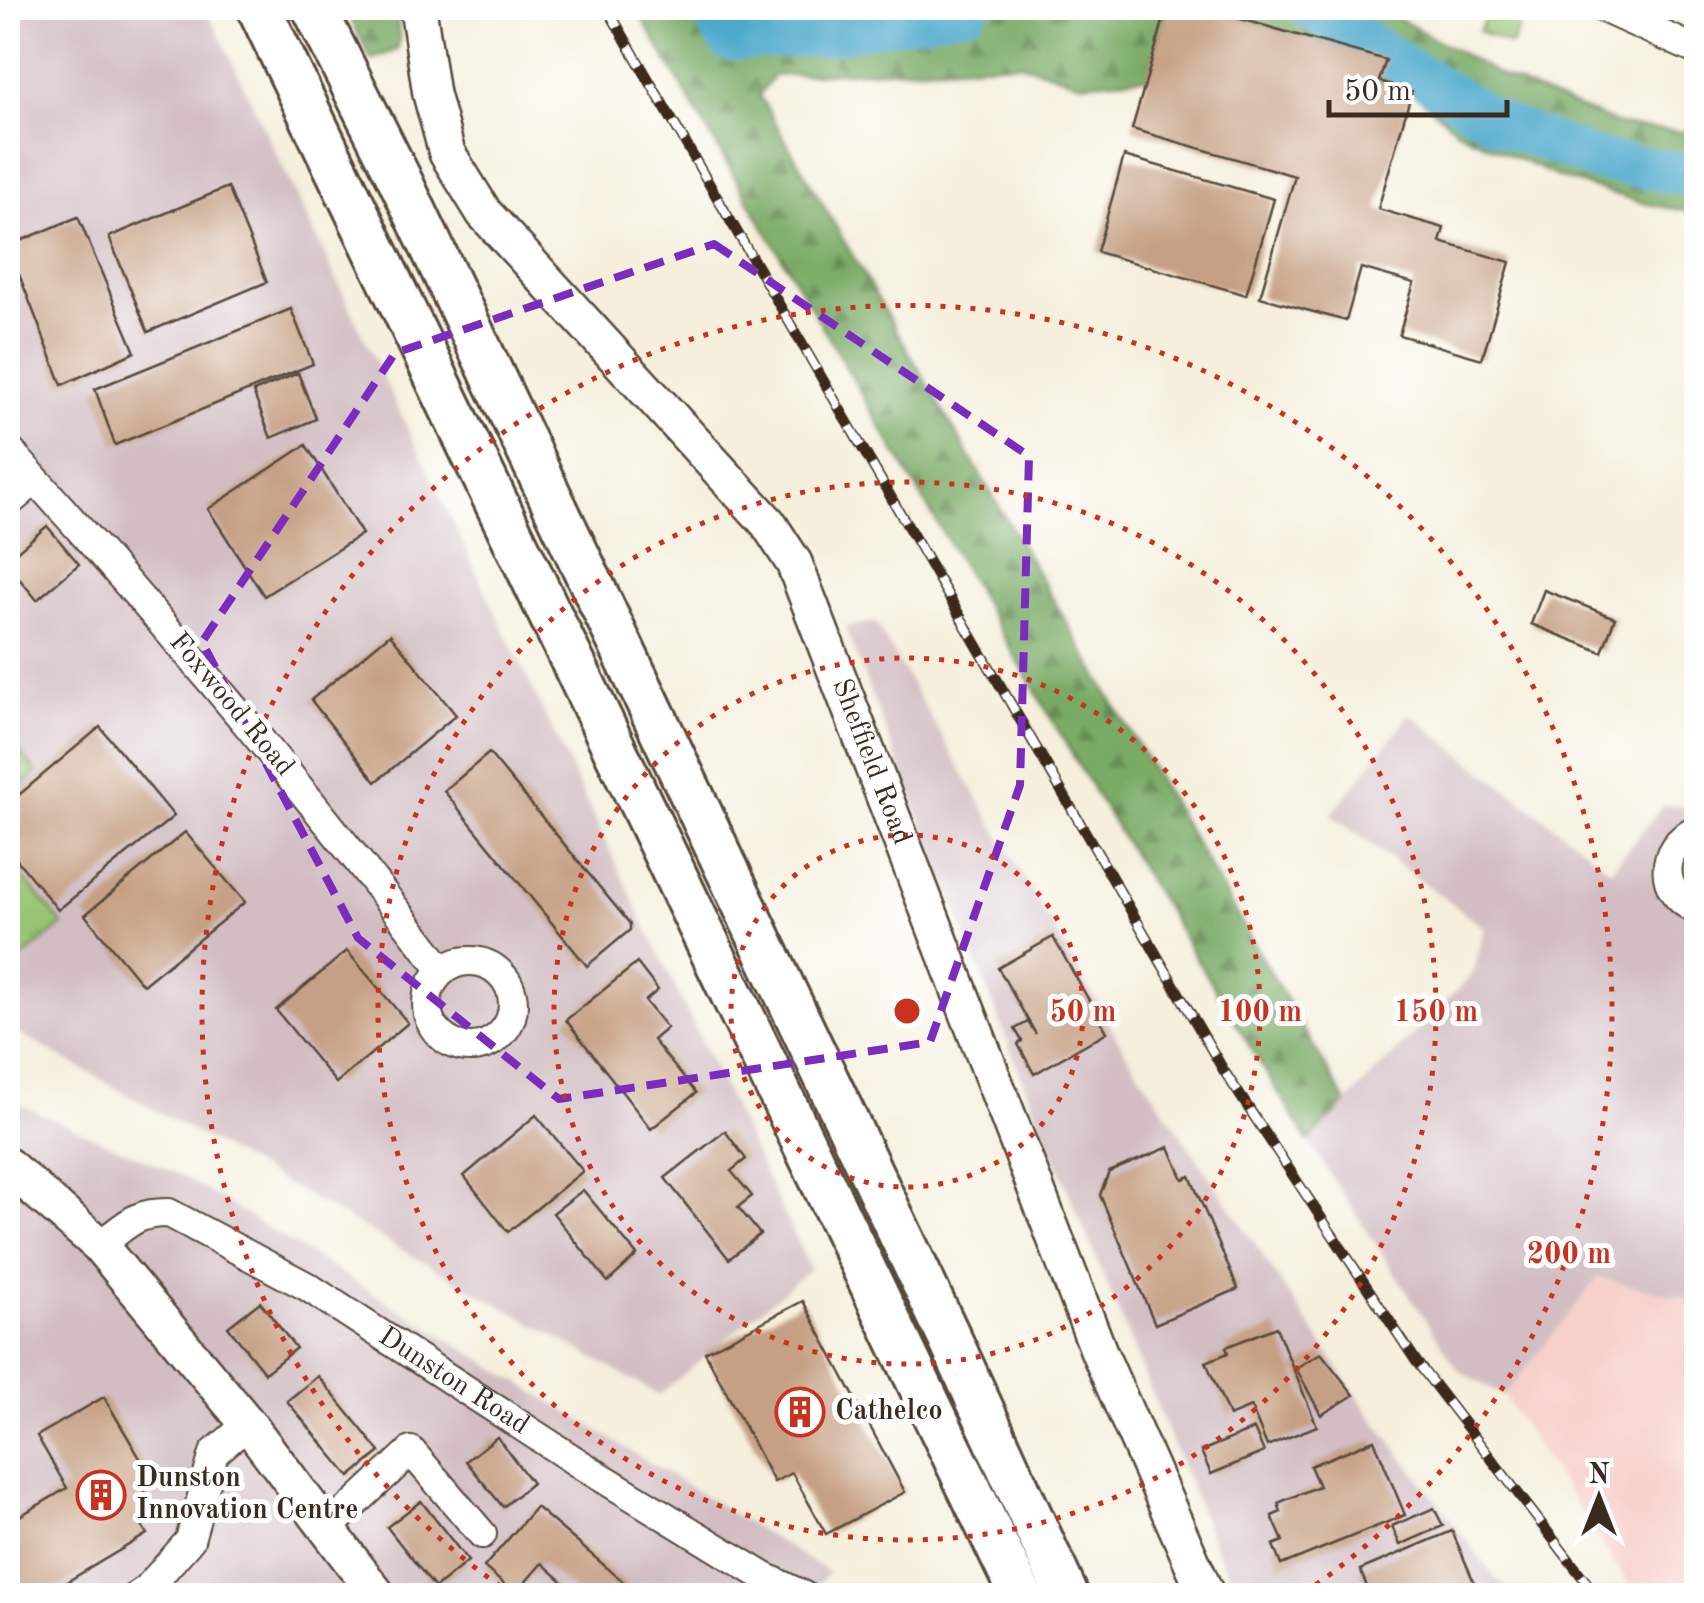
<svg xmlns="http://www.w3.org/2000/svg" width="1704" height="1603" font-family="'Old Standard TT',serif">
	<style>
		.built { fill: #f7d0cb }
		.industrial { fill: #d2bec2 }
		.grass { fill: url(#grass-tufts); stroke: #6a784a; stroke-width: 2.5 }
		.forest { fill: url(#forest-firs); stroke: #5a6a42; stroke-width: 2.5 }
		.pitch { fill: #98c675; stroke: #6a784a; stroke-width: 2.5 }
		.lines { fill: none; stroke-linecap: round; stroke-linejoin: round }
		.river { stroke: #4ea9cc; stroke-width: 42 }
		.building { fill: #c6a084 }
		.minor-casing { stroke: #57483a; stroke-width: 32 }
		.major-casing { stroke: #57483a; stroke-width: 40 }
		.highway-casing { stroke: #57483a; stroke-width: 48 }
		.minor { stroke: #fff; stroke-width: 28 }
		.major { stroke: #fff; stroke-width: 35 }
		.highway { stroke: #fff; stroke-width: 42 }
		.rail-casing { stroke: #3b2a1e; stroke-width: 11 }
		.rail { stroke: #fff; stroke-width: 8; stroke-dasharray: 22; stroke-linecap: butt }
		.marked { fill: none; stroke: #7b2cbf; stroke-width: 8; stroke-dasharray: 20 12; stroke-linejoin: round }
		.ring { fill: none; stroke: #c8321e; stroke-width: 5; stroke-dasharray: 5 10 }
		.labels { text-anchor: middle; dominant-baseline: central; stroke-width: 10; stroke-linejoin: round; paint-order: stroke }
		.street-label { font-size: 28px; fill: #3b2a1e; stroke: #fff }
		.poi-label { font-size: 28px; font-weight: bold; fill: #3b2a1e; stroke: #fff; text-anchor: start }
		.centre { fill: #c8321e; stroke: #fff; stroke-width: 5 }
		.ring-label { font-size: 30px; text-anchor: middle; font-weight: bold; fill: #c8321e; stroke: #fff; stroke-width: 10; stroke-linejoin: round; paint-order: stroke }
	</style>
	<defs>
		<pattern id="grass-tufts" width="24" height="20" patternUnits="userSpaceOnUse" patternTransform="scale(2.5)"><rect width="24" height="20" fill="#98c675"/><path d="M3 7l-1-3M5 7V3M7 7l1-3M15 17l-1-3M17 17v-4M19 17l1-3" fill="none" stroke="#7da15f"/></pattern>
		<pattern id="forest-firs" width="22" height="20" patternUnits="userSpaceOnUse" patternTransform="scale(2.5)"><rect width="22" height="20" fill="#7aab66"/><path d="M5 1l3.5 6h-7zM16 11l3.5 6h-7z" fill="#658b53"/></pattern>
	</defs>
	<rect width="100%" height="100%" fill="#fff"/>
	<filter id="ink" filterUnits="userSpaceOnUse"><feTurbulence type="fractalNoise" baseFrequency=".01" numOctaves="2"/><feDisplacementMap in="SourceGraphic" scale="20" xChannelSelector="R" yChannelSelector="G"/><feConvolveMatrix kernelMatrix="1 2 1 2 8 2 1 2 1" color-interpolation-filters="sRGB"/></filter>
	<filter id="wash" filterUnits="userSpaceOnUse"><feTurbulence type="fractalNoise" baseFrequency=".0048" numOctaves="4" result="noise"/><feDisplacementMap in="SourceGraphic" scale="40" xChannelSelector="R" yChannelSelector="G"/><feGaussianBlur stdDeviation="2.25" result="paint"/><feColorMatrix in="noise" values="0 0 0 0 0 0 0 0 0 0 0 0 0 0 0 0 0 1.4 0 .05"/><feComposite in="paint" operator="in"/></filter>
	<g filter="url(#wash)">
		<rect width="100%" height="100%" fill="#f5efdc"/>
		<polygon class="built" points="1598,1277 1696,1301 1696,1595 1636,1595 1504,1396"/>
		<g class="industrial">
			<polygon points="8,8 204,8 216,28 810,1269 659,1395 8,1027"/>
			<polygon points="875,622 1126,1053 1366,1409 1494,1576 1514,1595 1239,1595 1216,1549 1028,1093 845,627"/>
			<polygon points="1410,714 1611,870 1663,805 1696,807 1696,1301 1598,1277 1504,1396 1459,1371 1308,1141 1473,974 1485,928 1331,815"/>
			<polygon points="8,1099 182,1176 828,1572 810,1596 8,1595"/>
		</g>
		<g class="grass">
			<polygon points="8,737 37,773 8,798"/>
			<polygon points="8,859 63,925 8,969"/>
		</g>
		<g class="forest">
			<polygon points="345,8 396,8 400,39 397,50 371,60"/>
			<polygon points="636,8 1167,8 1147,77 1082,83 1019,63 773,76 759,95 1346,1102 1308,1141 1093,790"/>
			<polygon points="1202,8 1380,8 1505,78 1620,125 1696,133 1696,213 1647,204 1558,177 1459,132 1412,91 1379,81 1385,60"/>
		</g>
		<polygon class="pitch" points="1489,8 1527,8 1511,45 1479,31"/>
		<g class="lines">
			<g class="river">
				<polyline points="708,8 729,40 822,35 968,8"/>
				<polyline points="1310,8 1496,122 1597,160 1696,176"/>
			</g>
		</g>
		<g id="blocks">
			<g class="building">
				<polygon points="1167,8 1202,8 1386,60 1379,81 1412,91 1378,209 1444,228 1440,242 1510,262 1482,359 1399,335 1414,283 1361,268 1346,321 1260,297 1295,176 1132,129"/>
				<polygon points="1124,156 1274,199 1246,295 1097,252"/>
				<polygon points="228,187 267,282 148,332 109,237"/>
				<polygon points="78,217 135,352 62,385 8,246"/>
				<polygon points="8,258 19,285 8,290"/>
				<polygon points="291,309 313,364 115,445 95,389"/>
				<polygon points="298,373 316,419 271,438 253,392"/>
				<polygon points="306,445 362,534 264,596 208,509"/>
				<polygon points="47,526 79,564 37,600 8,565 8,559"/>
				<polygon points="1544,590 1615,618 1602,652 1531,624"/>
				<polygon points="390,634 456,715 376,782 311,700"/>
				<polygon points="100,727 174,816 58,910 8,849 8,804"/>
				<polygon points="489,753 630,924 630,930 587,966 444,791"/>
				<polygon points="185,832 245,902 143,985 85,915"/>
				<polygon points="1053,937 1107,1032 1034,1074 1018,1044 1022,1041 1015,1029 1028,1022 1036,1034 998,968"/>
				<polygon points="347,951 408,1023 336,1083 276,1010"/>
				<polygon points="637,963 658,990 645,1001 667,1028 653,1040 696,1093 651,1129 566,1020"/>
				<polygon points="536,1115 583,1171 508,1232 464,1176"/>
				<polygon points="725,1131 746,1159 731,1171 752,1196 738,1207 760,1234 729,1259 665,1178"/>
				<polygon points="1169,1147 1183,1179 1190,1176 1238,1289 1155,1324 1100,1195 1109,1172"/>
				<polygon points="583,1190 637,1255 608,1282 553,1213"/>
				<polygon points="803,1301 905,1492 826,1534 792,1473 774,1482 705,1352"/>
				<polygon points="260,1302 296,1348 265,1373 228,1327"/>
				<polygon points="1276,1327 1317,1426 1267,1446 1251,1407 1229,1416 1206,1362 1228,1353 1226,1347"/>
				<polygon points="1321,1353 1354,1395 1321,1415 1296,1368"/>
				<polygon points="318,1376 380,1452 350,1477 287,1401"/>
				<polygon points="104,1397 154,1482 143,1489 151,1502 149,1513 138,1519 147,1534 43,1596 18,1596 8,1578 8,1523 67,1488 37,1436"/>
				<polygon points="1254,1429 1264,1452 1211,1474 1201,1451"/>
				<polygon points="497,1437 532,1483 503,1507 466,1461"/>
				<polygon points="1374,1440 1405,1515 1281,1565 1273,1545 1283,1541 1272,1516 1281,1512 1278,1503 1319,1486 1310,1466"/>
				<polygon points="421,1501 468,1561 435,1588 387,1527"/>
				<polygon points="536,1507 640,1596 579,1596 542,1563 515,1594 484,1567"/>
				<polygon points="1434,1508 1443,1526 1400,1545 1392,1526"/>
				<polygon points="1452,1531 1480,1596 1371,1596 1360,1570"/>
			</g>
		</g>
	</g>
	<g filter="url(#ink)">
		<use href="#blocks" fill-opacity="0" stroke="#57483a" stroke-width="2.5"/>
		<g class="lines">
			<g class="minor-casing">
				<g id="minor">
					<polyline points="1603,8 1696,50"/>
					<path d="M8,449C160,617 306,789 442,970"/>
					<polyline points="8,503 35,480"/>
					<path d="M1696,831C1658,846 1658,894 1696,909"/>
					<circle cx="470" cy="1004" r="43"/>
					<path id="s1" d="M99,1245C126,1227 133,1212 169,1213L308,1287L583,1466L763,1576L804,1596"/>
					<polyline points="326,1530 411,1451 482,1534"/>
					<polyline points="137,1596 147,1589 190,1540 214,1453 248,1424"/>
				</g>
			</g>
			<g class="major-casing">
				<g id="major">
					<path id="s2" d="M418,8L431,94L447,153L484,213L768,523L794,563L1099,1352L1207,1596"/>
					<polyline points="8,1166 99,1245 248,1424 378,1596"/>
				</g>
			</g>
			<g class="highway-casing">
				<g id="highway">
					<polyline points="259,8 1021,1596"/>
					<polyline points="314,8 398,176 949,1337 1067,1596"/>
				</g>
			</g>
			<use href="#minor" class="minor"/>
			<use href="#major" class="major"/>
			<use href="#highway" class="highway"/>
			<g class="rail-casing">
				<polyline id="rail" points="607,8 1224,1071 1416,1361 1597,1596"/>
			</g>
			<use href="#rail" class="rail"/>
		</g>
	</g>
	<path class="marked" d="M714,244L1029,456L1020,785L930,1042L559,1099L358,938L202,642L395,353Z"/>
	<g class="ring">
		<circle cx="907" cy="1011" r="176"/>
		<circle cx="907" cy="1011" r="353"/>
		<circle cx="907" cy="1011" r="529"/>
		<path d="M513 1595A705 705 0 1 1 1301 1595"/>
	</g>
	<defs>
		<g id="building-ring" transform="scale(2.5)"><circle r="9.5" fill="#fff" stroke="#c8321e" stroke-width="1.5"/><path d="M-4-6H4V6H1V3H-1V6H-4ZM-2.5-4.3h1.7v1.8h-1.7ZM.8-4.3h1.7v1.8H.8ZM-2.5-1h1.7V.8h-1.7ZM.8-1h1.7V.8H.8Z" fill="#c8321e"/></g>
	</defs>
	<g fill-rule="evenodd">
		<use href="#building-ring" x="800" y="1412"/>
		<use href="#building-ring" x="101" y="1495"/>
	</g>
	<g class="labels">
		<g class="street-label">
			<text transform="translate(231 705) rotate(50)">Foxwood Road</text>
			<text stroke="none"><textPath href="#s2" startOffset="900">Sheffield Road</textPath></text>
			<text stroke="none"><textPath href="#s1" startOffset="410">Dunston Road</textPath></text>
		</g>
		<g class="poi-label">
			<text x="835" y="1412">Cathelco</text>
			<text x="136" y="1479">Dunston<tspan x="136" dy="32">Innovation Centre</tspan></text>
		</g>
	</g>
	<circle cx="907" cy="1011" r="15" class="centre"/>
	<g class="ring-label">
		<text x="1083" y="1021">50 m</text>
		<text x="1260" y="1021">100 m</text>
		<text x="1436" y="1021">150 m</text>
		<text x="1569" y="1263">200 m</text>
	</g>
	<rect width="1704" height="1603" fill="none" stroke="#fff" stroke-width="40"/>
	<g transform="translate(1599 1498)" stroke="#ffffff" stroke-width="8" paint-order="stroke">
	<path d="M0-8L18 38L0 25L-18 38Z" fill="#3b2a1e"/>
	<text y="-15" font-size="28" font-weight="bold" text-anchor="middle" fill="#3b2a1e">N</text>
	</g>
	<path d="M1329 100v15h178v-15" fill="none" stroke="#3b2a1e" stroke-width="5"/>
	<text x="1344" y="100" font-size="30" fill="#3b2a1e" stroke="#ffffff" stroke-width="8" paint-order="stroke">50 m</text>
</svg>
